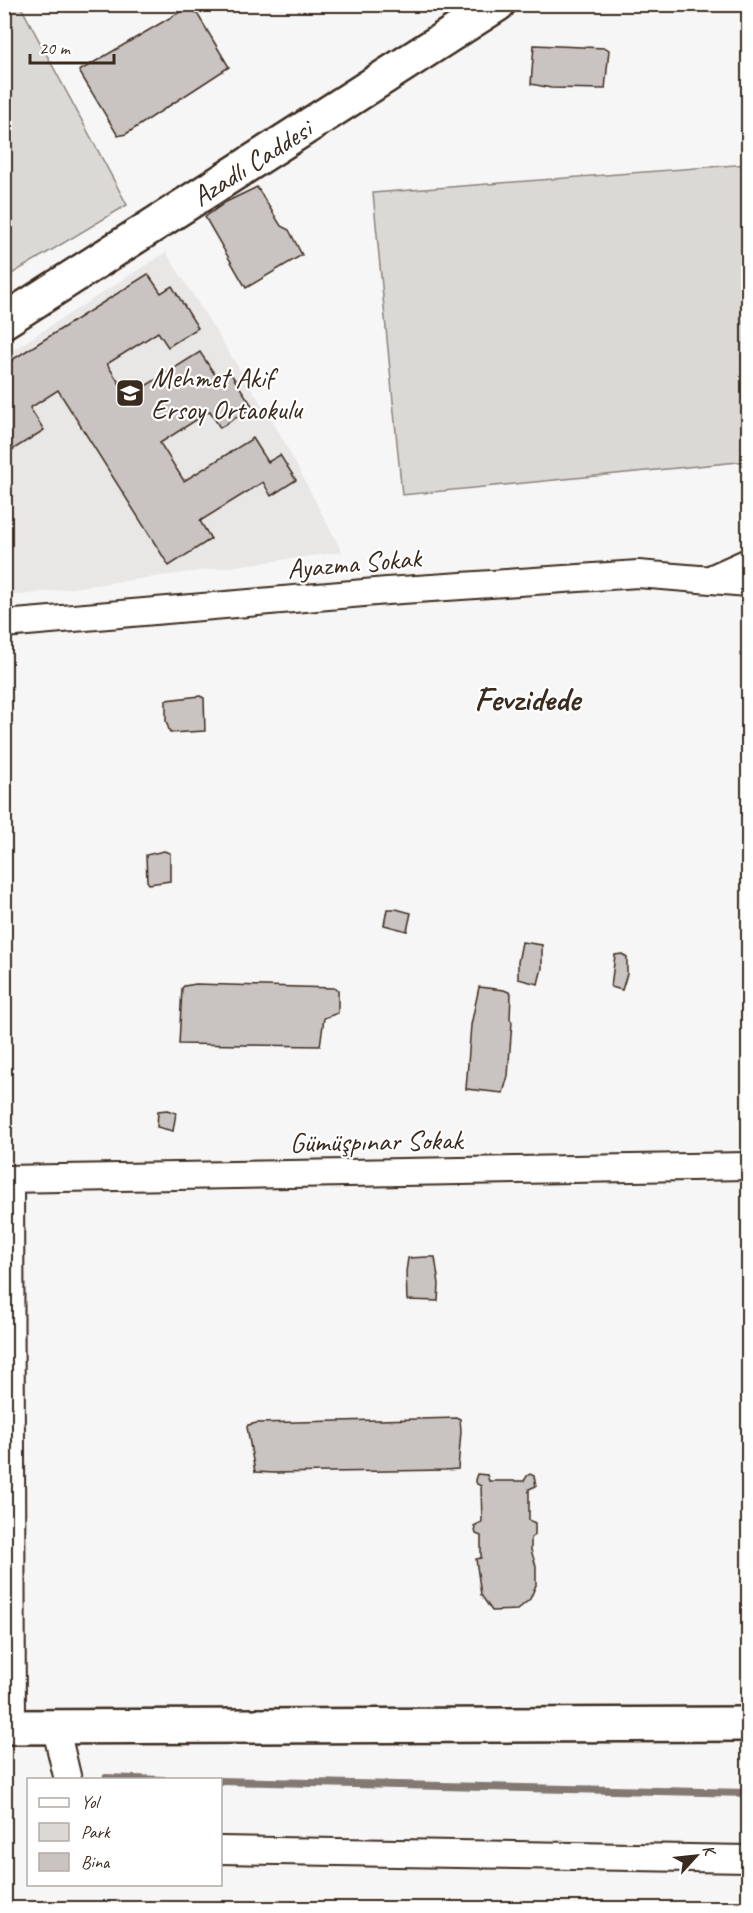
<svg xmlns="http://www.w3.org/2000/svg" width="753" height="1913" font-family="Caveat,sans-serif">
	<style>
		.built { fill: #e9e7e6 }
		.green { fill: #dbd9d6; stroke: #8b827a; stroke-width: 1.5 }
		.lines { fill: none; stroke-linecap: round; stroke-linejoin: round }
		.stream { stroke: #847972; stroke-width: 8 }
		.building { fill: #c9c3c1; stroke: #3b2a1e; stroke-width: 1.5 }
		.street-casing { stroke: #3b2a1e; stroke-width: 30 }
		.secondary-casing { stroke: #3b2a1e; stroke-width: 38 }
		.street { stroke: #fff; stroke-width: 26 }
		.secondary { stroke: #fff; stroke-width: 33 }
		.labels { text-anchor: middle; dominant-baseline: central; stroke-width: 4.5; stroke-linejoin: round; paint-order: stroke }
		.street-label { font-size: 28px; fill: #3b2a1e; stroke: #fff }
		.poi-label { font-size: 28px; fill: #3b2a1e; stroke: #fff; text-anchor: start }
		.district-label { font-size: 34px; font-weight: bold; fill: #3b2a1e; stroke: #fff }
	</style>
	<rect width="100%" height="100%" fill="#f7f6f6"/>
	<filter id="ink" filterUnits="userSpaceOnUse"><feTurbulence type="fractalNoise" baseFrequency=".0167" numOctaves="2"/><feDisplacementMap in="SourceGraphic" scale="12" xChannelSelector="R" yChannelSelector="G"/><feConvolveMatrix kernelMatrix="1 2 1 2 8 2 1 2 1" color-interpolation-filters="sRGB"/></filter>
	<g filter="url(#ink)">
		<polygon class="built" points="166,252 279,432 342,552 20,595 5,595 5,355"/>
		<g class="green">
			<polygon points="4,5 20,5 127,205 5,278"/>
			<polygon points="748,164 748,461 402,495 373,193"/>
		</g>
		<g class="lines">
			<g class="stream">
				<polyline points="106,1778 163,1780"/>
				<polyline points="220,1781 748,1793"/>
			</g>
		</g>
		<g class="building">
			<polygon points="190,6 198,15 229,67 126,134 118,136 79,71"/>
			<polygon points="534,45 606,48 609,50 605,89 551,88 531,84"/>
			<polygon points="257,187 281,226 289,230 302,255 246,288 205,217 226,202"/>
			<polygon points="148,274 161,293 172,286 198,328 168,347 158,332 107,364 128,397 200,352 217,378 229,371 253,407 220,428 210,411 160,443 184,481 253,438 268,462 280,455 296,480 271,496 263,482 200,521 211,539 169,566 58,390 30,408 44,430 9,452 4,444 4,365"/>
			<polygon points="200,696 204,698 205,731 170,733 166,721 166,700"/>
			<polygon points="164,851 170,853 170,881 149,884 147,881 146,855"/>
			<polygon points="387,909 396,909 411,913 407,931 384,925"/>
			<polygon points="522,942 542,945 542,968 538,984 518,979 518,962"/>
			<polygon points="622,954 627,957 627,974 622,990 611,987 615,955"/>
			<polygon points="196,984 334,988 338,990 338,1013 324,1018 320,1046 179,1044 182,988 184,986"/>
			<polygon points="479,987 504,990 511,993 510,1019 512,1022 508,1076 503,1093 466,1089 471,1025"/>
			<polygon points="167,1110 176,1113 173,1131 157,1127 158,1111"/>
			<polygon points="427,1257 435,1257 439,1284 438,1301 407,1300 406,1272 408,1258"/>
			<polygon points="458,1418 460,1419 461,1431 458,1469 445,1470 274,1473 255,1472 247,1427 248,1425 257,1423"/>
			<polygon points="477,1474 487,1475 489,1481 524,1481 527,1476 530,1474 534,1476 536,1486 529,1489 529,1520 535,1523 535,1535 531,1538 531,1550 536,1566 536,1585 530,1599 517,1610 492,1611 481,1595 476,1559 481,1558 481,1536 476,1534 474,1526 482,1522 481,1486 477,1484 475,1480"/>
		</g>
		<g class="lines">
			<g class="street-casing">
				<g id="street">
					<polyline points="710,579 748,562"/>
					<polyline points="4,624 387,591 638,574 748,583"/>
					<polyline points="4,1179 748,1166"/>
					<polyline points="10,1179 12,1727"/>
					<polyline points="55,1725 68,1780"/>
					<polyline points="220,1850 748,1859"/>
				</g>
			</g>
			<g class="secondary-casing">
				<g id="secondary">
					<path id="s1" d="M4,321L498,4"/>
					<polyline points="4,1727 748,1724"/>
				</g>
			</g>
			<use href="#street" class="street"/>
			<use href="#secondary" class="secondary"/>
		</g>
	</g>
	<defs>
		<g id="school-square" transform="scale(1.5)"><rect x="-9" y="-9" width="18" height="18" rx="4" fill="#3b2a1e" stroke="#fff"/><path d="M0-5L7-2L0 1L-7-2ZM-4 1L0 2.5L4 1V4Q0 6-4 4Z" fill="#fff"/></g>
	</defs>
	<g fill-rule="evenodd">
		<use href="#school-square" x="130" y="393"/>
	</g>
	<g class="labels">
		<g class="street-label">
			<text stroke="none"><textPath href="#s1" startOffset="294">Azadlı Caddesi</textPath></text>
			<text transform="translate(354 563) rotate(-5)">Ayazma Sokak</text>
			<text transform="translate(376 1141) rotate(-1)">Gümüşpınar Sokak</text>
		</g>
		<g class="poi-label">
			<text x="151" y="377">Mehmet Akif<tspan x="151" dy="32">Ersoy Ortaokulu</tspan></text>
		</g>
		<g class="district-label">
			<text x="527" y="698">Fevzidede</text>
		</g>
	</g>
	<rect width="753" height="1913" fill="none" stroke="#fff" stroke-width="24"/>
	<rect x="12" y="12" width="729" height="1889" fill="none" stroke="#3b2a1e" stroke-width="2" filter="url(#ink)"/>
	<rect x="27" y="1778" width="195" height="108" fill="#ffffff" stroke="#b1aaa5" stroke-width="1.5"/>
	<rect x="39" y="1798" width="30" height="9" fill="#ffffff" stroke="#b1aaa5" stroke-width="1.5"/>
	<text x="81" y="1808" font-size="18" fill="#3b2a1e">Yol</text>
	<rect x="39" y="1823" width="30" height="18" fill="#dbd9d6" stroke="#b1aaa5" stroke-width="1.5"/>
	<text x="81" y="1838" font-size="18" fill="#3b2a1e">Park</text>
	<rect x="39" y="1853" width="30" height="18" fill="#c9c3c1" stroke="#b1aaa5" stroke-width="1.5"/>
	<text x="81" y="1868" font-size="18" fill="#3b2a1e">Bina</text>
	<g transform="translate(696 1856) rotate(63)" stroke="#ffffff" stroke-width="4.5" paint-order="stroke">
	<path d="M0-4.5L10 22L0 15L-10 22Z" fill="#3b2a1e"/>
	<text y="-9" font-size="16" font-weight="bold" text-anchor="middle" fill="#3b2a1e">K</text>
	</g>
	<path d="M30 54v9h84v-9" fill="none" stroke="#3b2a1e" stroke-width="3"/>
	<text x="39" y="54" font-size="18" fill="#3b2a1e" stroke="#ffffff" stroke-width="4.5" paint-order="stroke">20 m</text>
</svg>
